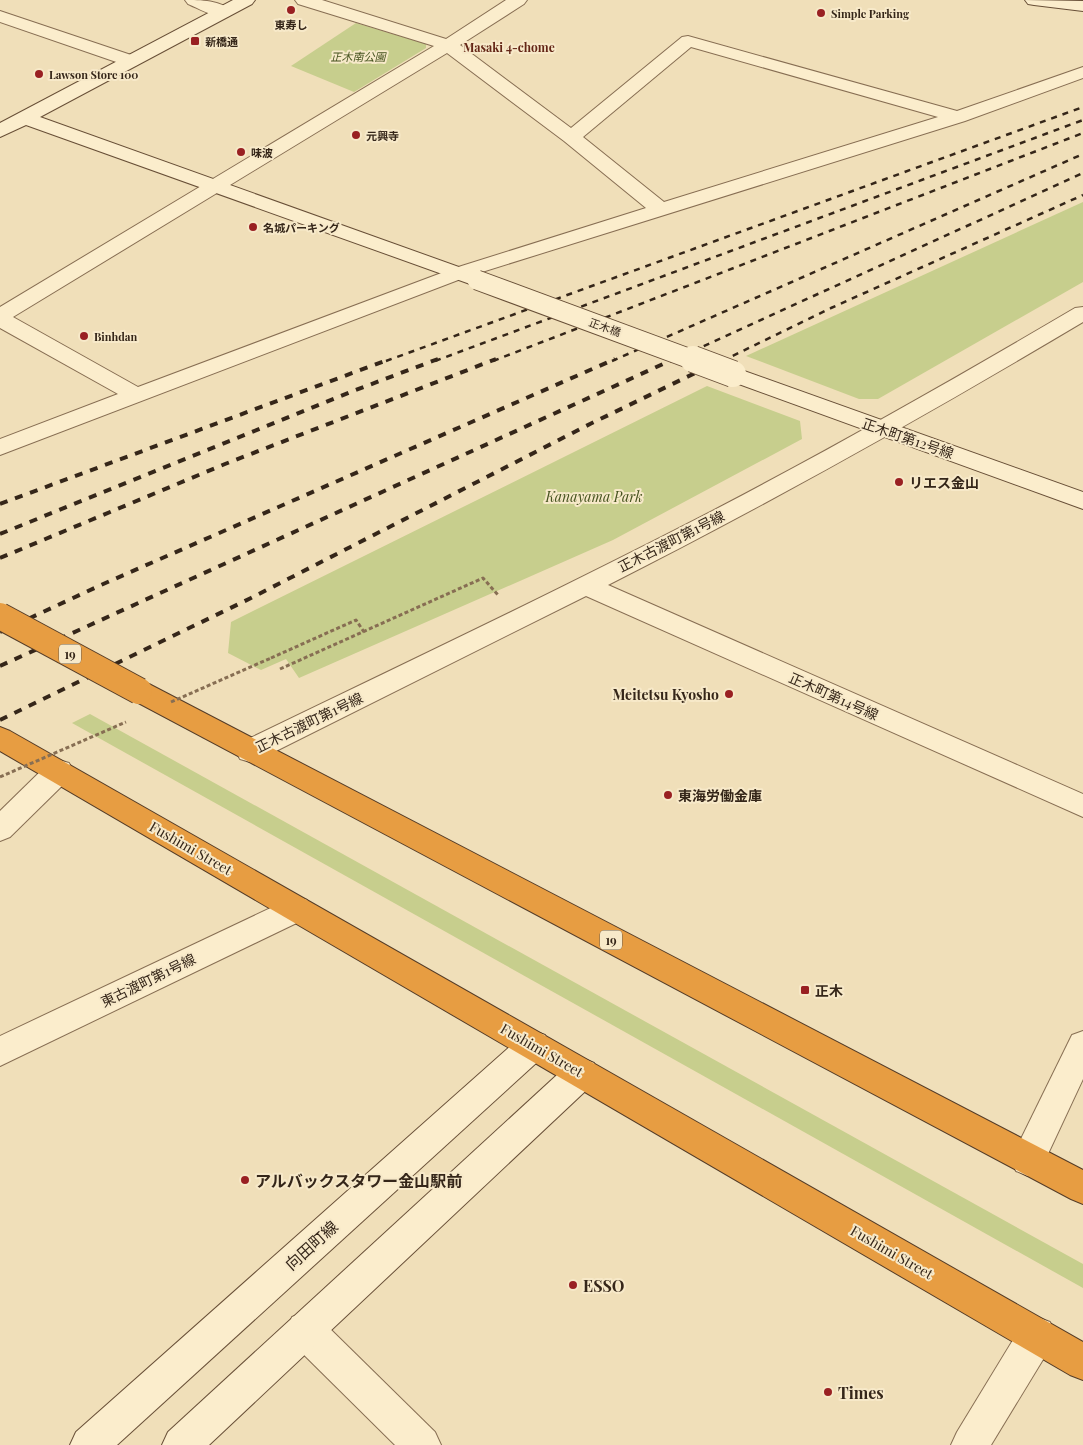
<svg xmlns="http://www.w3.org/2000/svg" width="1083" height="1445" font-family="'Playfair Display','Noto Sans JP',serif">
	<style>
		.green { fill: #c7ce8d }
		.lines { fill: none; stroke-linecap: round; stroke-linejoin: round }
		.street-casing { stroke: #876e53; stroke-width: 2 }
		.secondary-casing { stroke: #684f37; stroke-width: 2 }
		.highway-casing { stroke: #543c28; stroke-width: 2 }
		.path { stroke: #876e53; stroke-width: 3; stroke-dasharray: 4 2.5; stroke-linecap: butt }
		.street { fill: #fbedcc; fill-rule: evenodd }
		.secondary { fill: #fbedcc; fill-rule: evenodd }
		.highway { fill: #e79d42; fill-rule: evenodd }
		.rail-far1 { stroke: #352619; stroke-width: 2.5; stroke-dasharray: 6 6; stroke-linecap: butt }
		.rail { stroke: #352619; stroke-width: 4; stroke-dasharray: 8 8; stroke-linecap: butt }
		.secondary-bridge-far1-casing { stroke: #684f37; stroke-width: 21; stroke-linecap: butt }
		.secondary-bridge-casing { stroke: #684f37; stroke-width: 28; stroke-linecap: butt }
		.highway-bridge-casing { stroke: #543c28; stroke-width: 28; stroke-linecap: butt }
		.path-bridge { stroke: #876e53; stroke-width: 3; stroke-dasharray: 4 2.5; stroke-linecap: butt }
		.secondary-bridge-far1 { stroke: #fbedcc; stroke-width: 19 }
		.secondary-bridge { stroke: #fbedcc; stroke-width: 26 }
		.highway-bridge { stroke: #e79d42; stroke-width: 26 }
		.poi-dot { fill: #992022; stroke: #f7e9c9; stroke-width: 2 }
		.labels { text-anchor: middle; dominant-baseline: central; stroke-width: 4; stroke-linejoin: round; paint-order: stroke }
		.far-poi-label { font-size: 11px; font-weight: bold; fill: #352619; stroke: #f7e9c9; text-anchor: start }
		.far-park-label { font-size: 11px; font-style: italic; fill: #46531f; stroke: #f7e9c9 }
		.far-street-label { font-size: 11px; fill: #352619; stroke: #f7e9c9 }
		.far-neighbourhood-label { font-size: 12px; font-weight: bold; fill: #642616; stroke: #f7e9c9 }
		.shield { fill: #f7e9c9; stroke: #6f604e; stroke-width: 1 }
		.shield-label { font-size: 12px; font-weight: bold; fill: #352619 }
		.street-label { font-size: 14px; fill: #352619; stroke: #f7e9c9 }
		.poi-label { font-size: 14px; font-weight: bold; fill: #352619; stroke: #f7e9c9; text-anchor: start }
		.park-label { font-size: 14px; font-style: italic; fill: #46531f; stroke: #f7e9c9 }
		.near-poi-label { font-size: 16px; font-weight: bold; fill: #352619; stroke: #f7e9c9; text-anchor: start }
		.near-street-label { font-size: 16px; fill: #352619; stroke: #f7e9c9 }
	</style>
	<rect width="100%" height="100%" fill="#f0dfb9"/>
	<g class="green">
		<polygon points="356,23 426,44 426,48 354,92 291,66"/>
		<polygon points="1083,202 1083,282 878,399 859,399 746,356"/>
		<polygon points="707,386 800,421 802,439 613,540 299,678 286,659 261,670 228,653 231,622"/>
		<polygon points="90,714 1083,1264 1083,1288 72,723"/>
	</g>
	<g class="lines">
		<g class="street-casing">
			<g id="street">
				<path d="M185,0C200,0 222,0 232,12L229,16C216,19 200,9 188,4Z"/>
				<path d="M295,0H322L446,39L506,0H527L524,4L460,45L571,128L682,37L688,36L957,111L1083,67V78L965,121L466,277L0,455V439L118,394L0,328V307L434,46L298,4ZM691,47L938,117L664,202L583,137ZM447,53L564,141L646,208L452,269L138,387L13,317Z"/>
				<polygon points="0,11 137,57 140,61 137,65 131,66 125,65 0,22"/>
				<path d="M1083,307V322C927,415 770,503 608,585L1083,794V817L586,596L260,759L250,762L240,759L236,751L240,743C401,665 562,589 720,507C840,444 958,377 1075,308Z"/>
				<polygon points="59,760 69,763 73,771 69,779 10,837 0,841 0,811 49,763"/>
				<polygon points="296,896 307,900 311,909 307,918 0,1066 0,1036"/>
				<polygon points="1083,1031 1083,1079 1040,1171 1028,1176 1016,1171 1011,1160 1016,1149 1072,1035"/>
				<polygon points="305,1312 318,1317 435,1432 441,1445 395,1445 292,1343 287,1330 292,1317"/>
				<polygon points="1037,1317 1050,1322 1055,1335 1050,1348 991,1445 951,1445 957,1432 1024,1322"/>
			</g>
		</g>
		<g class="secondary-casing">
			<g id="secondary">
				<polygon points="233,0 255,0 252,4 40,117 484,276 488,280 484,284 477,286 470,284 26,125 0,137 0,123"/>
				<polygon points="1025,0 1083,1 1083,11 1034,5 1028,4"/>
				<polygon points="733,367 1083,492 1083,509 725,379 722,374 725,369"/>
				<polygon points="534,1031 545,1035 550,1045 545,1055 117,1445 70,1445 76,1432 523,1035"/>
				<polygon points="582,1058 594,1063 598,1073 594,1083 209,1445 162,1445 168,1432 570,1063"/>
			</g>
		</g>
		<g class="highway-casing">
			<g id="highway">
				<polygon points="139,681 149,684 1083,1170 1083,1204 1071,1199 129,698 125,691 129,684"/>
				<polygon points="0,727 10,731 1083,1342 1083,1380 1070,1375 0,751"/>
			</g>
		</g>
		<g class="path">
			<polyline points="271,658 356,620 364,632"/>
			<polyline points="280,669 483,578 498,595"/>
		</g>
		<use href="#street" class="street"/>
		<use href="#secondary" class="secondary"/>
		<use href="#highway" class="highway"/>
		<g class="rail-far1">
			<polyline points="386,361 1083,107"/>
			<polyline points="435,361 1083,120"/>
			<polyline points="493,361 1083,133"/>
			<polyline points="612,361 1083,154"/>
			<polyline points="671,361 1083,173"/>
			<polyline points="722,361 831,308 1083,195"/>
		</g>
		<g class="rail">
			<polyline points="0,504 390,359"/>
			<polyline points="0,534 353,391 438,359"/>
			<polyline points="0,558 225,464 496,359"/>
			<polyline points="0,632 101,585 615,359"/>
			<polyline points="0,666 674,359"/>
			<polyline points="0,720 251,598 590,424 724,359"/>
		</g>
		<g class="secondary-bridge-far1-casing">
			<polyline id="secondary-bridge-far1" points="477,280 696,361"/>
		</g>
		<g class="secondary-bridge-casing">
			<polyline id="secondary-bridge" points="693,359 733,374"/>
		</g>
		<g class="highway-bridge-casing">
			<polyline id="highway-bridge" points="0,616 139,691"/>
		</g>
		<g class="path-bridge">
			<polyline points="171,702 271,658"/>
			<polyline points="0,777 126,722"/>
		</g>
		<use href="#secondary-bridge-far1" class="secondary-bridge-far1"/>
		<use href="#secondary-bridge" class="secondary-bridge"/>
		<use href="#highway-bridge" class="highway-bridge"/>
	</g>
	<g class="poi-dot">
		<circle cx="291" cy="10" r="5"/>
		<circle cx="821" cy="13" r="5"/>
		<rect x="190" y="36" width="10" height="10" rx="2.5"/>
		<circle cx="39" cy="74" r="5"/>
		<circle cx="356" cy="135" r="5"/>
		<circle cx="241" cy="152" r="5"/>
		<circle cx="253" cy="227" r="5"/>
		<circle cx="84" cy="336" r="5"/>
		<circle cx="899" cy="482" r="5"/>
		<circle cx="729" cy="694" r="5"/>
		<circle cx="668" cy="795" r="5"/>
		<rect x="800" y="985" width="10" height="10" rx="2.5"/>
		<circle cx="245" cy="1180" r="5"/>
		<circle cx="573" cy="1285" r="5"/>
		<circle cx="828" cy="1392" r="5"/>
	</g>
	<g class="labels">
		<g class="far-poi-label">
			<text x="831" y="13">Simple Parking</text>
			<text x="291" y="24" text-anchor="middle">東寿し</text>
			<text x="205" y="41">新橋通</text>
			<text x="49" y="74">Lawson Store 100</text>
			<text x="366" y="135">元興寺</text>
			<text x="251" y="152">味波</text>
			<text x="263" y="227">名城パーキング</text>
			<text x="94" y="336">Binhdan</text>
		</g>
		<g class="far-park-label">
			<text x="358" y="56">正木南公園</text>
		</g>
		<g class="far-street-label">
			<text transform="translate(605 327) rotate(20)">正木橋</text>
		</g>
		<g class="far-neighbourhood-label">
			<text x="509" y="47">Masaki 4-chome</text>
		</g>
		<g class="shield">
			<rect x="59" y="644.5" width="22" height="19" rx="4"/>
			<rect x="600" y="930.5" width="22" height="19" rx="4"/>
		</g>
		<g class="shield-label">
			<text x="70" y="654">19</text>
			<text x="611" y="940">19</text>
		</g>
		<g class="street-label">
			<text transform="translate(908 438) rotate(19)">正木町第12号線</text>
			<text transform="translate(671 541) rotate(-27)">正木古渡町第1号線</text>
			<text transform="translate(834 696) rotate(24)">正木町第14号線</text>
			<text transform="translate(309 722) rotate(-26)">正木古渡町第1号線</text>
			<text transform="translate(191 848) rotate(30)">Fushimi Street</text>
			<text transform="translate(148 980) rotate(-26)">東古渡町第1号線</text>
			<text transform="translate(542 1050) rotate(30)">Fushimi Street</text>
			<text transform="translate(892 1252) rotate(30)">Fushimi Street</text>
		</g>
		<g class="poi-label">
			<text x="909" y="482">リエス金山</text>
			<text x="719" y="694" text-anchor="end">Meitetsu Kyosho</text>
			<text x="678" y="795">東海労働金庫</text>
			<text x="815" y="990">正木</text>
		</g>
		<g class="park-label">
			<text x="594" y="496">Kanayama Park</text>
		</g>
		<g class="near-poi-label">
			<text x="255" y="1180">アルバックスタワー金山駅前</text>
			<text x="583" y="1285">ESSO</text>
			<text x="838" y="1392">Times</text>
		</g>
		<g class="near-street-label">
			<text transform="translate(311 1245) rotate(-42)">向田町線</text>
		</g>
	</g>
</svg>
